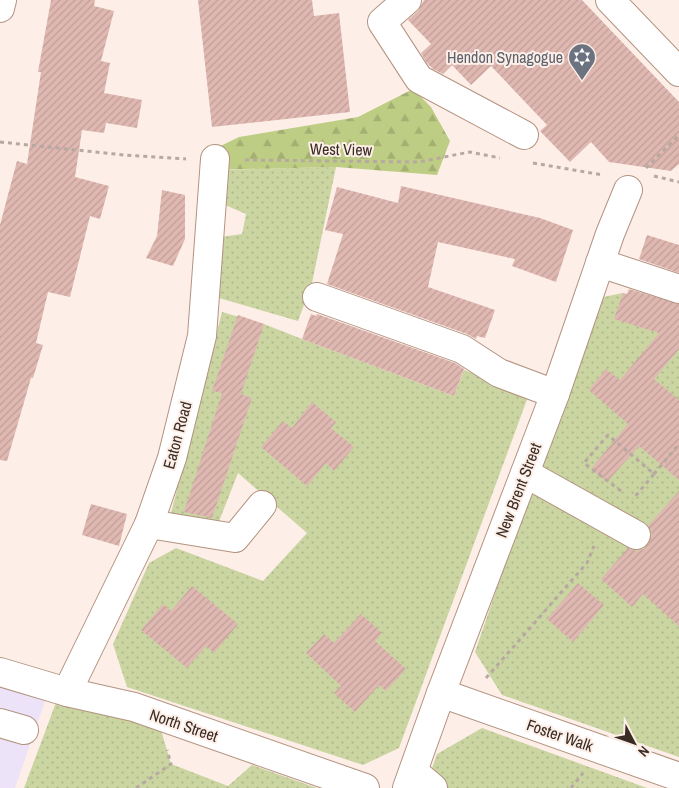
<svg xmlns="http://www.w3.org/2000/svg" width="679" height="788" font-family="'Archivo Narrow',sans-serif">
	<style>
		.commercial { fill: #ede3f8 }
		.grass { fill: url(#grass-dots) }
		.forest { fill: url(#forest-firs) }
		.building { fill: url(#building-hatch) }
		.lines { fill: none; stroke-linecap: round; stroke-linejoin: round }
		.minor-casing { stroke: #b39380; stroke-width: 30 }
		.path { stroke: #b7a9a1; stroke-width: 3; stroke-dasharray: 4 4; stroke-linecap: butt }
		.minor { stroke: #fff; stroke-width: 28 }
		.labels { text-anchor: middle; dominant-baseline: central; stroke-width: 4; stroke-linejoin: round; paint-order: stroke }
		.worship-label { font-size: 16px; fill: #5b616d; stroke: #fdefe7; text-anchor: end }
		.street-label { font-size: 16px; fill: #392c24; stroke: #fdefe7 }
	</style>
	<defs>
		<pattern id="grass-dots" width="8" height="8" patternUnits="userSpaceOnUse" patternTransform="scale(1.25)"><rect width="8" height="8" fill="#cad5a2"/><path d="M2 2h.1M6 6h.1" fill="none" stroke="#aeb78b" stroke-width="1.8" stroke-linecap="round"/></pattern>
		<pattern id="forest-firs" width="22" height="20" patternUnits="userSpaceOnUse" patternTransform="scale(1.25)"><rect width="22" height="20" fill="#becd84"/><path d="M5 1l3.5 6h-7zM16 11l3.5 6h-7z" fill="#a4b072"/></pattern>
		<pattern id="building-hatch" width="6" height="6" patternUnits="userSpaceOnUse" patternTransform="scale(1.25)"><rect width="6" height="6" fill="#e0b8b2"/><path d="M-1 1l2-2M0 6l6-6M5 7l2-2" fill="none" stroke="#c19e99"/></pattern>
	</defs>
	<rect width="100%" height="100%" fill="#fdefe7"/>
	<polygon class="commercial" points="0,673 50,687 15,788 0,788"/>
	<g class="grass">
		<polygon points="336,167 312,283 298,321 219,298 221,237 242,234 246,214 218,202 220,170"/>
		<polygon points="623,293 679,311 679,757 502,695 475,652 523,512 603,297"/>
		<polygon points="222,312 264,324 302,339 454,396 464,370 529,394 399,748 363,765 127,687 113,644 149,563 176,548 263,581 307,533 238,473 216,529 171,513"/>
		<polygon points="57,700 161,730 171,764 228,786 252,765 317,788 24,788"/>
		<polygon points="482,728 647,788 425,788 437,754"/>
	</g>
	<polygon class="forest" points="413,89 431,107 450,141 437,175 336,167 205,170 202,155 239,137 358,117"/>
	<g class="building">
		<polygon points="51,0 95,0 94,6 114,11 101,61 110,63 104,93 142,100 137,128 106,123 104,133 82,130 75,177 109,186 100,219 90,216 70,297 48,292 36,343 43,345 33,378 31,378 7,461 0,460 0,225 17,161 27,164 41,72 38,72"/>
		<polygon points="198,0 312,0 314,16 339,13 350,112 212,127"/>
		<polygon points="424,0 582,0 679,102 679,164 671,171 609,162 591,142 570,162 540,131 547,125 491,66 471,85 452,65 443,74 433,69 426,62 421,53 431,44 408,20 418,11"/>
		<polygon points="401,186 540,218 573,230 556,282 512,266 515,259 438,242 428,287 495,310 485,338 477,336 476,339 467,334 327,284 343,234 325,230 337,187 398,203"/>
		<polygon points="162,190 185,195 185,239 173,266 146,258 157,236"/>
		<polygon points="647,235 679,245 679,273 639,259"/>
		<polygon points="629,289 679,304 679,349 654,379 679,400 679,480 639,446 607,482 591,469 628,424 589,390 606,369 620,380 659,333 614,319 623,293 627,294"/>
		<polygon points="311,314 316,316 317,314 455,363 464,369 454,396 302,339"/>
		<polygon points="238,315 264,324 241,394 252,398 212,518 184,512 222,393 212,391"/>
		<polygon points="312,402 336,422 331,428 354,447 334,471 326,463 307,486 261,447 283,421 292,428"/>
		<polygon points="679,491 679,626 643,594 632,607 601,579 628,548 637,551 644,549 649,543 652,534 648,526"/>
		<polygon points="91,504 127,514 119,546 82,535"/>
		<polygon points="578,583 604,605 573,642 547,619"/>
		<polygon points="192,586 238,624 214,653 206,646 187,668 141,630 163,604 171,611"/>
		<polygon points="361,614 382,633 375,641 406,669 386,691 379,685 355,712 334,693 341,686 306,653 324,634 334,643"/>
	</g>
	<g class="lines">
		<g class="minor-casing">
			<g id="minor">
				<polyline points="407,0 382,22 419,79 524,135"/>
				<polyline points="610,0 679,72"/>
				<polyline points="0,8 2,0"/>
				<polyline points="600,263 679,289"/>
				<polyline points="317,297 462,349 499,373 555,394"/>
				<polyline points="525,473 636,535"/>
				<polyline points="149,524 235,538 262,505"/>
				<polyline points="0,672 67,692 134,707 365,788"/>
				<polyline points="67,692 149,524 172,458 202,336 215,159"/>
				<polyline points="441,693 679,777"/>
				<polyline points="0,723 24,730"/>
				<polyline points="414,772 433,788"/>
				<polyline points="407,788 441,693 555,394 610,234 628,190"/>
			</g>
		</g>
		<g class="path">
			<polyline points="0,142 124,155 186,159"/>
			<polyline points="245,160 418,162 470,152 500,158"/>
			<polyline points="533,163 603,175"/>
			<polyline points="646,168 679,135"/>
			<polyline points="654,176 679,182"/>
			<polyline points="654,474 679,444"/>
			<polyline points="621,491 584,463 608,435 654,474 633,499"/>
			<polyline points="486,678 587,563 594,546"/>
			<polyline points="136,788 171,764 167,750"/>
			<polyline points="571,788 583,773"/>
		</g>
		<use href="#minor" class="minor"/>
	</g>
	<defs>
		<g id="synagogue-pin" transform="scale(1.4375)"><path d="M0 17L-7.5 6A9.5 9.5 0 1 1 7.5 6Z" fill="#6b7280" stroke="#fdefe7"/><path d="M0-6.5L5.6 3.2H-5.6ZM0 6.5L5.6-3.2H-5.6Z" fill="#fff"/></g>
	</defs>
	<g fill-rule="evenodd">
		<use href="#synagogue-pin" x="582" y="57"/>
	</g>
	<g class="labels">
		<g class="worship-label">
			<text x="563" y="57">Hendon Synagogue</text>
		</g>
		<g class="street-label">
			<text transform="translate(341 149) rotate(1)">West View</text>
			<text transform="translate(177 435) rotate(-75)">Eaton Road</text>
			<text transform="translate(518 490) rotate(-69)">New Brent Street</text>
			<text transform="translate(184 725) rotate(19)">North Street</text>
			<text transform="translate(560 735) rotate(19)">Foster Walk</text>
		</g>
	</g>
	<g transform="translate(634 743) rotate(131)" stroke="#fdefe7" stroke-width="4" paint-order="stroke">
	<path d="M0-4L9 19L0 12L-9 19Z" fill="#392c24"/>
	<text y="-8" font-size="14" font-weight="bold" text-anchor="middle" fill="#392c24">N</text>
	</g>
</svg>
